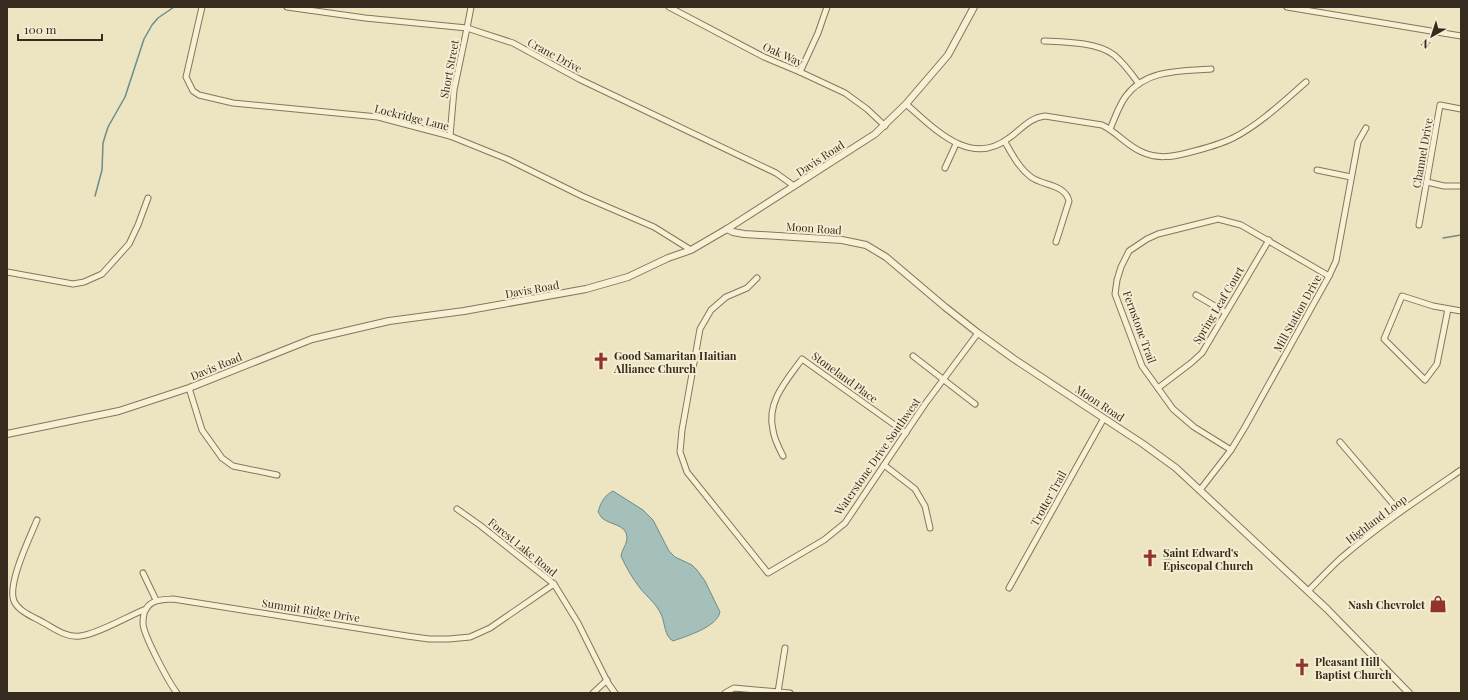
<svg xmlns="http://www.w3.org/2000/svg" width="1468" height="700" font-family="'Playfair Display',serif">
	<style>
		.cemetery { fill: url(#cemetery-stones) }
		.water { fill: #a5bfba; stroke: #6c8d88 }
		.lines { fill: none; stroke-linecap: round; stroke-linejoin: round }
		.stream { stroke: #6c8d88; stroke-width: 1.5 }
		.minor-casing { stroke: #86755a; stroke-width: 7 }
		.tertiary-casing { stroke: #86755a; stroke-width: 8 }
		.minor { stroke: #f8f0d5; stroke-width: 5 }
		.tertiary { stroke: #f8f0d5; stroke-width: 6 }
		.labels { text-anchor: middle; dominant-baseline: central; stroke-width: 4; stroke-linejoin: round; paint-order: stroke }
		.street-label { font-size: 11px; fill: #362c1e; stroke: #f4edd2 }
		.poi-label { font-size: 11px; font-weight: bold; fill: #362c1e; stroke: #f4edd2; text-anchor: start }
	</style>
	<defs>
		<pattern id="cemetery-stones" width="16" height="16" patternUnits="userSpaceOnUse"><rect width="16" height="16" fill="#b7bf96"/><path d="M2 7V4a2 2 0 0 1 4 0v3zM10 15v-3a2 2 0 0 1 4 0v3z" fill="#969b7a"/></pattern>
	</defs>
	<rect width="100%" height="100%" fill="#ede4c2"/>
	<polygon class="cemetery" points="1168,554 1173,557 1167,566 1162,562"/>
	<path class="water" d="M613,491L643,510L653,520L669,551L675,557L692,565L697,570L705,581L720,612C717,627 687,636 673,641C664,636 665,622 661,614C655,602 647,597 640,588C632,578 626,567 621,556C622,549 627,545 627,537C626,524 610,525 602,518C600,516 600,514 598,512C601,502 604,496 613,491Z"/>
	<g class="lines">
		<g class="stream">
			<polyline points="95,196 102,170 103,143 108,127 125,97 144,39 152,25 158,18 174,7"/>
			<polyline points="1443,238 1461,235"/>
		</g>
		<g class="minor-casing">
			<g id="minor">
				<polyline points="202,7 186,77 193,91 199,95 233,103 378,117 450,136 507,159 582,196 654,227 691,250"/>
				<polyline points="287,7 365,18 467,28 513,43 579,79 776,173 794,186"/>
				<polyline points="669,7 764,57 800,72 845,93 867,109 885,126"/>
				<polyline points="1287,7 1461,36"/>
				<path d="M1044,41C1065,42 1097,42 1114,55C1124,63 1131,73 1139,84"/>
				<polyline points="800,72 818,33 827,7"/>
				<path d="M906,104C935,129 970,168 1009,138C1022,129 1029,118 1045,116L1102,125C1117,132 1127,146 1142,152C1157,159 1172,157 1187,153C1203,149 1219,145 1233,138C1259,125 1284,101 1306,82"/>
				<path d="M1110,129C1115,118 1119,105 1126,96C1146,69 1182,71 1211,69"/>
				<polyline points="450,136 454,90 467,28 471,7"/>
				<path d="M1005,142C1012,154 1019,168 1031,177C1043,186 1065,184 1069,201L1056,242"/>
				<polyline points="945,168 956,144"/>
				<polyline points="1317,170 1351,177"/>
				<polyline points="1427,182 1444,186 1461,186"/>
				<polyline points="1419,225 1440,105 1461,109"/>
				<polyline points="7,272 73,284 84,282 102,274 129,244 138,225 148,198"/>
				<polyline points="757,278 747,288 726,297 711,310 700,329 682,430 680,452 687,472 768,573 824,540 845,523 925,404 978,333"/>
				<polyline points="1196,295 1225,312"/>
				<polyline points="1448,309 1437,364 1425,380 1384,339 1402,296 1433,306 1461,311"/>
				<polyline points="913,356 975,404"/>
				<polyline points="189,388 202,430 222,458 233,466 277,475"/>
				<polyline points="1158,388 1191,363 1202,353 1269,240"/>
				<polyline points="1340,442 1400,512"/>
				<polyline points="1231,450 1194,427 1173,409 1142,366 1115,294 1117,280 1121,267 1129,251 1147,239 1158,234 1218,219 1241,225 1329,276"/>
				<path d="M783,456C779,448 774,439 773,430C766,402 787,380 802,359L906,433"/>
				<polyline points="884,465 915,489 925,506 930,528"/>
				<polyline points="1200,490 1231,450 1245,427 1329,276 1336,261 1358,142 1366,128"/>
				<polyline points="457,509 481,526 554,584 578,623 608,683 615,693"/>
				<path d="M37,520C30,537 7,584 14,601C19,612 34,617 44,623C55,629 67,638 80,636C98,634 128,616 146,609"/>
				<polyline points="143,573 156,600"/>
				<polyline points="1009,588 1104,418"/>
				<path d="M1308,591C1319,580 1329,569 1340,559C1378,526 1420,498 1461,470"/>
				<polyline points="778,692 785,648"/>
				<path d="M177,693C169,683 144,636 143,624C143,620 144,612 146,609C152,599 163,600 173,599L407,636L429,639H449L470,637L490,628L554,584"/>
				<polyline points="593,693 607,680"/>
				<polyline points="725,693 734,688 790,693"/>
			</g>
		</g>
		<g class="tertiary-casing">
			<g id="tertiary">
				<polyline points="727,229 733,232 744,234 842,240 866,245 886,257 945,307 978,333 1014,359 1143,444 1176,468 1327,609 1409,693"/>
				<polyline points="7,434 119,411 189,388 312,339 389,321 464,311 586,289 628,277 668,258 691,250 727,229 875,134 906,104 948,55 974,7"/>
			</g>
		</g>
		<use href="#minor" class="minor"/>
		<use href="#tertiary" class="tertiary"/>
	</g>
	<defs>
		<g id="church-bare" transform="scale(1.38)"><path d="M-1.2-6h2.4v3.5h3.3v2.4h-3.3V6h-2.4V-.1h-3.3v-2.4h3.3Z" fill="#93342c" stroke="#f4edd2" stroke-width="2.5" paint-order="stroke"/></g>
		<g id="shop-bare" transform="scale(1.38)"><path d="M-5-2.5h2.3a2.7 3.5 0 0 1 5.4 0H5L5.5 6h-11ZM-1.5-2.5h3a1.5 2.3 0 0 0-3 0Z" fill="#93342c" stroke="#f4edd2" stroke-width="2.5" paint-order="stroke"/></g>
	</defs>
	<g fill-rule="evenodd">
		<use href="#church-bare" x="601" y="361"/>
		<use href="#church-bare" x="1150" y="558"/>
		<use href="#shop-bare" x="1438" y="604"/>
		<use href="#church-bare" x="1302" y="667"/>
	</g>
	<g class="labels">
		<g class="street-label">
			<text transform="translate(783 54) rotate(24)">Oak Way</text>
			<text transform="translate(555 55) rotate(28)">Crane Drive</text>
			<text transform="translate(449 69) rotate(-79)">Short Street</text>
			<text transform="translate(412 117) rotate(14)">Lockridge Lane</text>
			<text transform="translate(1422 153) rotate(-80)">Channel Drive</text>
			<text transform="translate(820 158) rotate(-33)">Davis Road</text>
			<text transform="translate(814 228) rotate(4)">Moon Road</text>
			<text transform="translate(532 289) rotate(-10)">Davis Road</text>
			<text transform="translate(1218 305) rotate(-59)">Spring Leaf Court</text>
			<text transform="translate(1297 313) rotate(-61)">Mill Station Drive</text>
			<text transform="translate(1140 327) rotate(70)">Fernstone Trail</text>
			<text transform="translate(216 366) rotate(-22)">Davis Road</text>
			<text transform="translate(845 377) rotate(36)">Stoneland Place</text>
			<text transform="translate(1100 403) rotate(33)">Moon Road</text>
			<text transform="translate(877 456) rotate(-55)">Waterstone Drive Southwest</text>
			<text transform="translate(1048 498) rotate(-61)">Trotter Trail</text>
			<text transform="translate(1376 519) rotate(-37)">Highland Loop</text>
			<text transform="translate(523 547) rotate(39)">Forest Lake Road</text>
			<text transform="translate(311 610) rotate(9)">Summit Ridge Drive</text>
		</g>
		<g class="poi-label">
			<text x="614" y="355">Good Samaritan Haitian<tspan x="614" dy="13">Alliance Church</tspan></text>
			<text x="1163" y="552">Saint Edward's<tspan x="1163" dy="13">Episcopal Church</tspan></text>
			<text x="1425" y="604" text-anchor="end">Nash Chevrolet</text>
			<text x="1315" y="661">Pleasant Hill<tspan x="1315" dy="13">Baptist Church</tspan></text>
		</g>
	</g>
	<rect width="1468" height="700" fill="none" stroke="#362c1e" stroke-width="16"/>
	<g transform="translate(1432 36) rotate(219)" stroke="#f4edd2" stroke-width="3" paint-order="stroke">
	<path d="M0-3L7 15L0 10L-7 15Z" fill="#362c1e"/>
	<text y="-6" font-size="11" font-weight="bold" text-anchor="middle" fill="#362c1e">N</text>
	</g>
	<path d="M18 34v6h84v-6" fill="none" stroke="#362c1e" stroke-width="2"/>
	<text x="24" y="34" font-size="12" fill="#362c1e" stroke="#f4edd2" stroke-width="3" paint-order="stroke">100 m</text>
</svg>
